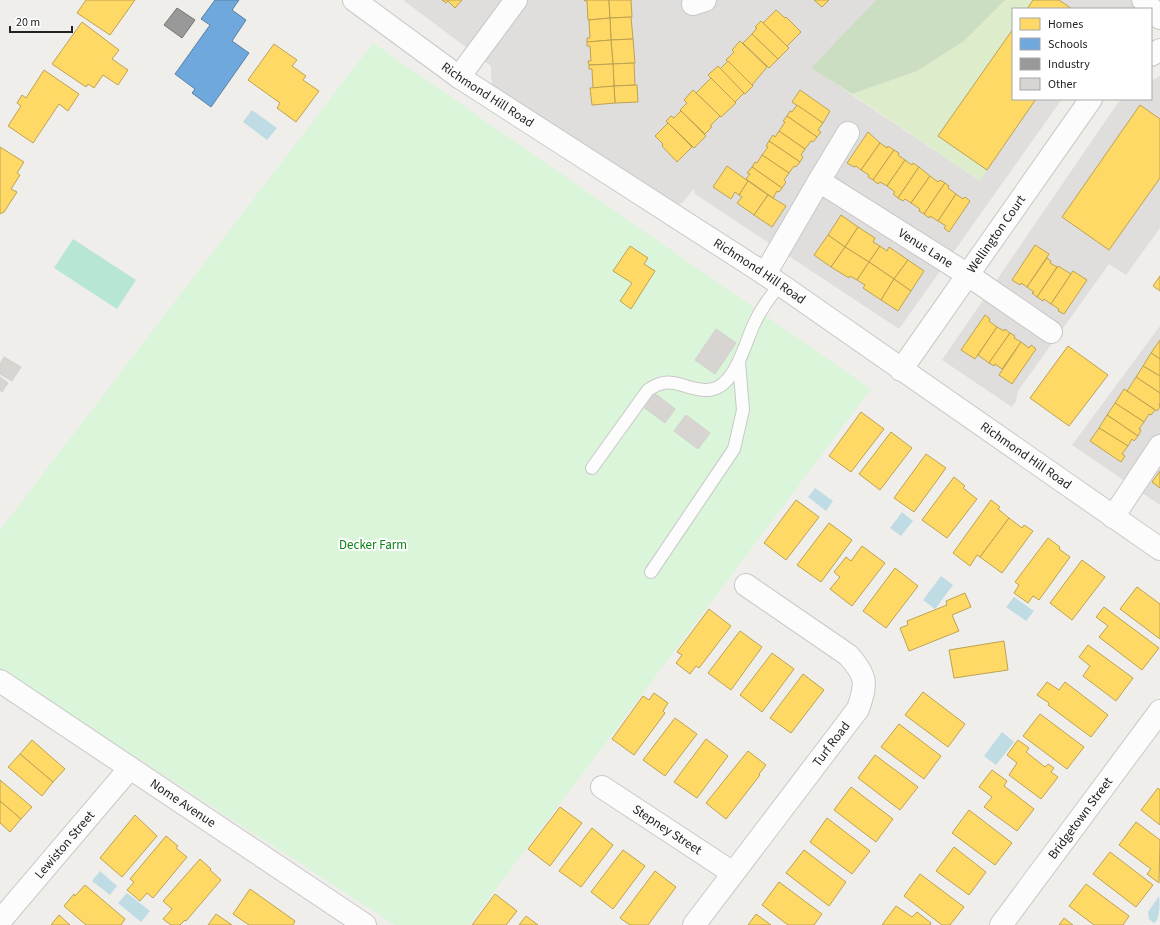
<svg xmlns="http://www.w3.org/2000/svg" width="1160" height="925" font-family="'Source Sans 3',sans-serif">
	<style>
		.residential { fill: #dfdedc }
		.grass { fill: #ddeccb }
		.forest { fill: #cbdec1 }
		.park { fill: #daf5da }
		.pitch { fill: #b7e6d2 }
		.water { fill: #bfdbe3 }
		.homes { fill: #ffd966; stroke: #bda252 }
		.schools { fill: #6fa8dc; stroke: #5880a4 }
		.industry { fill: #999; stroke: #757575 }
		.building { fill: #d7d4d2; stroke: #d3d0cc }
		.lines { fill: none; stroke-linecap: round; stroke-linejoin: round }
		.service-casing { stroke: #c9c8c7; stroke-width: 14 }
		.minor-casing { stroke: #c9c8c7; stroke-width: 24 }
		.tertiary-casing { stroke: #c9c8c7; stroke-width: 24 }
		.service { stroke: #fdfcfc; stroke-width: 12 }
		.minor { stroke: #fdfcfc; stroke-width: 22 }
		.tertiary { stroke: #fdfcfc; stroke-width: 22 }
		.labels { text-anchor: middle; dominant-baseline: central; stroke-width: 4; stroke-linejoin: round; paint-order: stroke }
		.street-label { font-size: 13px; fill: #222; stroke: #fff }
		.park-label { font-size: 13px; fill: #0c8416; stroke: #fff }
	</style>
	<rect width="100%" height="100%" fill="#f0eeeb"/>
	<g class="residential">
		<polygon points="403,0 876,0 812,68 980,181 938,136 1013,29 1013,99 1062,99 899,329 695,194 694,189 683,202 677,206 493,87 491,76 491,66"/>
		<polygon points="1033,0 1160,0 1160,19 1151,9 1027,9"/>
		<polygon points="1160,76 1160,228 1126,275 1109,264 1018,391 1016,401 1012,407 942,360 1117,104 1122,99 1151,99 1151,81"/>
		<polygon points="1160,326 1160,505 1072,445"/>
	</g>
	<polygon class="grass" points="1005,0 1033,0 1027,9 1013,9 1013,29 939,135 987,170 980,181 852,94 917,71 964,41"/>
	<polygon class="forest" points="876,0 1005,0 964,41 917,71 852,94 811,68"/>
	<polygon class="park" points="373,43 871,389 469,925 395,925 0,669 0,530"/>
	<polygon class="pitch" points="73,239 136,280 117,309 54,268"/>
	<g class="water">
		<polygon points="252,110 277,128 267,140 243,122"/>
		<polygon points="815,488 833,501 826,511 808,497"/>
		<polygon points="902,512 913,521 901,536 890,528"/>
		<polygon points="941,576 953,585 935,609 923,600"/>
		<polygon points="1014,597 1034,611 1026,621 1006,607"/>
		<polygon points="1002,732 1014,742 996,765 984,756"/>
		<polygon points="100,871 117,886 110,895 92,881"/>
		<polygon points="127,893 150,911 141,922 118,903"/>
		<path d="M1159,896C1160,903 1160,920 1154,923L1149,919L1148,912Z"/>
	</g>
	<g class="homes">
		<polygon points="86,0 135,0 110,35 77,13"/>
		<polygon points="442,0 462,0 455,8 448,1 446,3"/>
		<polygon points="584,0 609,0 610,18 588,20 587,1 585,1"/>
		<polygon points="609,0 631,0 632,17 610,18"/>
		<polygon points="814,0 829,0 822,7"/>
		<polygon points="1033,0 1059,0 1072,9 1027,9"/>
		<polygon points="776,10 785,18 786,17 801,32 787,46 763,23"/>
		<polygon points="631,17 633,39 611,40 610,18"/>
		<polygon points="610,18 611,40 587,42 587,38 590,38 589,20"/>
		<polygon points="761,21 789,48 778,59 752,34 757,28 755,27"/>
		<polygon points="82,22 119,50 112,59 128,70 118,85 103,75 94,88 88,84 86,87 52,64"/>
		<polygon points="1013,29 1013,99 1036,99 987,170 938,136"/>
		<polygon points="752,34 778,59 769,68 743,43"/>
		<polygon points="633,39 635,63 613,64 611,40"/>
		<polygon points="611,40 613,64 589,65 588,61 591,61 590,46 587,46 587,42"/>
		<polygon points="740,41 767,67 752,85 726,60 734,52 732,50"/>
		<polygon points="274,44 297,60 292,66 306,76 303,80 319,91 296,122 277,108 280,103 248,80"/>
		<polygon points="728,61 753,86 745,94 720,69"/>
		<polygon points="634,63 635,85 614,86 613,64"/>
		<polygon points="613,64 614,86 593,88 592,69 589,69 589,65"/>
		<polygon points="718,66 744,93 735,102 708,75"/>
		<polygon points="44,70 79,94 68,111 59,104 33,143 8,126 21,106 17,103 22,95 26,98"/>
		<polygon points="711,78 736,103 721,117 696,93"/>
		<polygon points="637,85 638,102 615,103 614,86"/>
		<polygon points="614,86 615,103 592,105 590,88"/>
		<polygon points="693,90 720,116 710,126 712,127 705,134 680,110 687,103 684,100"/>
		<polygon points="800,90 830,111 823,123 792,102"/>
		<polygon points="797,105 823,123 818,130 821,132 817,137 787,116 790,111 792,112"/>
		<polygon points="1140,105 1160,119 1160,178 1109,250 1062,217"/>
		<polygon points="681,111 706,136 694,148 666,121 671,116 674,118"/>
		<polygon points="787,116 817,137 813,142 811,141 805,149 779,131 785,122 783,121"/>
		<polygon points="668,123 692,147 677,162 662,146 663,144 655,136"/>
		<polygon points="779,131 805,149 801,155 803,157 800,162 769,141 773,135 775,137"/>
		<polygon points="868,132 880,143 861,170 856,166 854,167 847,163"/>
		<polygon points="769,141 800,162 796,167 794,166 789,173 762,155 768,147 766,146"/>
		<polygon points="880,143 887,148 888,146 894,150 873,180 868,177 869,175 861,170"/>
		<polygon points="0,147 24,162 17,173 20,175 11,189 17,192 4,212 0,214"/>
		<polygon points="894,150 899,153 898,155 905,160 887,186 880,182 878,184 873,180"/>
		<polygon points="762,155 789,173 784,180 786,182 782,188 752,167 755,162 757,163"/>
		<polygon points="905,160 912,165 913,163 919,167 898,198 893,194 895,192 887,186"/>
		<polygon points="727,166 748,181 739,195 735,192 731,199 713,187"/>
		<polygon points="752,167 782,188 779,192 777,191 773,198 746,179 750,174 747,173"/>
		<polygon points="919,167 930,176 911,203 905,199 903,201 898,198"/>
		<polygon points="930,176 938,182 940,180 945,183 924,214 919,211 920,209 911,203"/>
		<polygon points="748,181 768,195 754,215 737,203 742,197 739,195"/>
		<polygon points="945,183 949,186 948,188 956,194 938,221 930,216 929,218 924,214"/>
		<polygon points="956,194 963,199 965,197 970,201 949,232 944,228 946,226 938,221"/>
		<polygon points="768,195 786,206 772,227 754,215"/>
		<polygon points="841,215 858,227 845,247 828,235"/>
		<polygon points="858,227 875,238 873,242 880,246 869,262 845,247"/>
		<polygon points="828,235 845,247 831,267 814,255"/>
		<polygon points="1035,245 1049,254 1027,287 1021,283 1020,285 1012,280"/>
		<polygon points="630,246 648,258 644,264 655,271 631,309 620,301 632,283 613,271"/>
		<polygon points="880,246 887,251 889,247 908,260 894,279 869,262"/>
		<polygon points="845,247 869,262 857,280 850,276 849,278 831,267"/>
		<polygon points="1047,258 1051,261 1050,263 1057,267 1037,297 1032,293 1034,292 1027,287"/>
		<polygon points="908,260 924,271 911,291 894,279"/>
		<polygon points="869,262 894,279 881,300 863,288 865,285 857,280"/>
		<polygon points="1058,266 1071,274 1051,304 1044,299 1043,301 1037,297"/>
		<polygon points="1073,271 1087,280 1064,314 1058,311 1059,309 1051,304"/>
		<polygon points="1160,276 1160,291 1153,286"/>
		<polygon points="894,279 911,291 898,311 881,300"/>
		<polygon points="985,315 990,319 989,321 997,327 975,359 961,350"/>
		<polygon points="997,327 1004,331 1005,329 1010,333 989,363 978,355"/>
		<polygon points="1010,333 1015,336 1014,338 1021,342 1002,369 995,364 994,366 989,363"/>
		<polygon points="1160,340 1160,359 1151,353"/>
		<polygon points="1021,342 1029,348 1031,345 1036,349 1012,384 999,375"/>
		<polygon points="1068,346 1108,375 1069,426 1030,398"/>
		<polygon points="1151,353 1160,359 1160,376 1143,366"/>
		<polygon points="1143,366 1160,376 1160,393 1136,377"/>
		<polygon points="1136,377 1160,393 1160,403 1159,405 1160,407 1157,411 1127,391"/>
		<polygon points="1124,389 1155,410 1151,415 1149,414 1144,422 1115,403"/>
		<polygon points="1115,403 1144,422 1139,429 1141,430 1138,436 1107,415"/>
		<polygon points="861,412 884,429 851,472 829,456"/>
		<polygon points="1107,415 1138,436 1134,441 1132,439 1128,446 1099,428"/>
		<polygon points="1099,428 1128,446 1122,454 1125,456 1121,462 1090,441"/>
		<polygon points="891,432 912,448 880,490 859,474"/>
		<polygon points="926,454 946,468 914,512 894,498"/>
		<polygon points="1160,471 1160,488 1152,482"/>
		<polygon points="954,477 965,486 963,488 977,499 947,538 922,520"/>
		<polygon points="796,500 819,517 786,560 764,543"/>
		<polygon points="991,500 1000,507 998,509 1009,518 980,557 977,555 970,566 953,553"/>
		<polygon points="1009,518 1022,528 1024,525 1033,531 1002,573 980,557"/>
		<polygon points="829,523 852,540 821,582 797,565"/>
		<polygon points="1048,538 1060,547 1059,549 1070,557 1039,600 1033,596 1028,603 1014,593 1019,585 1015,582"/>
		<polygon points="862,546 885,563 852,606 830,589 840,577 834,572 846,557 851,561"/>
		<polygon points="1082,560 1105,577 1072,620 1050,603"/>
		<polygon points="895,568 918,586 886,628 863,611"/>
		<polygon points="1137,587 1160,604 1160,639 1120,609"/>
		<polygon points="965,593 971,607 952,615 959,631 909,651 900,628 908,625 907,621 947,605 946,601"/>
		<polygon points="1104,607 1159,648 1142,670 1099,637 1108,626 1096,617"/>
		<polygon points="709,609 731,626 699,668 696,666 690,674 676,663 682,655 677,652"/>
		<polygon points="740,631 762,647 731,690 708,673"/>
		<polygon points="1004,641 1008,670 954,678 949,650"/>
		<polygon points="1088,645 1133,678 1116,701 1083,676 1090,666 1079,657"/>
		<polygon points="772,653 794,669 762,712 740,695"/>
		<polygon points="803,674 824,690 791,733 770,718"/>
		<polygon points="1047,682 1059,690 1065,682 1108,715 1091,737 1048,705 1049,703 1037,695"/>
		<polygon points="923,692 965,724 948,747 905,715"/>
		<polygon points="654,693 668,703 663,711 665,713 634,755 612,739 643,696 649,700"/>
		<polygon points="1040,714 1084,747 1067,769 1023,736"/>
		<polygon points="675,718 697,734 665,776 643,760"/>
		<polygon points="899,724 941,756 924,779 881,747"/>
		<polygon points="706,739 728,756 697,798 674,782"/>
		<polygon points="32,740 65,769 53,782 20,754"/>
		<polygon points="1018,740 1029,748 1026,752 1045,767 1048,764 1054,768 1051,772 1058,777 1041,799 1009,775 1017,763 1007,755"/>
		<polygon points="748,751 766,765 759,774 760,775 726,819 706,803"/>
		<polygon points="20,754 53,782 42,796 8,767"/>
		<polygon points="875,755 918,787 900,810 858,778"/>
		<polygon points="992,770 1007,781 1004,786 1034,809 1017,831 984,807 992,797 979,787"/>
		<polygon points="0,780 32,807 21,819 0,801"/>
		<polygon points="851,787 893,819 876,842 834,810"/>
		<polygon points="1158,788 1160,790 1160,825 1141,810"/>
		<polygon points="0,801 21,819 10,832 0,823"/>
		<polygon points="560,807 582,823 550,866 528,849"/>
		<polygon points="969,810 1012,843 995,865 952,833"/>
		<polygon points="135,815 157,836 122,877 100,858"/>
		<polygon points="827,818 870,851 852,874 810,842"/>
		<polygon points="1136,822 1160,840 1159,883 1147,874 1151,869 1119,845"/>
		<polygon points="592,828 613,845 581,887 559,871"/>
		<polygon points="166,836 178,846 176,848 187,857 153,898 147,893 140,901 127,890 134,882 130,879"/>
		<polygon points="954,847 986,872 969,895 936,871"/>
		<polygon points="623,850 645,866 613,909 591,892"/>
		<polygon points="804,850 846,882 829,906 786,873"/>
		<polygon points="1110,852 1153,885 1136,907 1093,874"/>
		<polygon points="200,859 211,869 210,870 221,880 186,921 185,920 180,925 171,925 163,919 172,909 163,901"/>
		<polygon points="655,871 676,887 648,925 630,925 620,918"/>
		<polygon points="920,874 964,907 950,925 942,925 904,896"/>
		<polygon points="779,882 822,914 814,925 788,925 762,905"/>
		<polygon points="1086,884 1129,916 1123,925 1094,925 1069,906"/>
		<polygon points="85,885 125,919 121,925 86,925 64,906 74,894 75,896"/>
		<polygon points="250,889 295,921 293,925 249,925 233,914"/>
		<polygon points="495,894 517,911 506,925 472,925"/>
		<polygon points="896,906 912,917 917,912 931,923 930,925 882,925"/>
		<polygon points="216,914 232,925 208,925"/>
		<polygon points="756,914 771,925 748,925"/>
		<polygon points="59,915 70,925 51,925"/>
		<polygon points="526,916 538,925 519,925"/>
		<polygon points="1064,918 1073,925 1059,925"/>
	</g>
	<polygon class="schools" points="215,0 239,0 232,10 246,20 232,41 249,53 211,107 192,93 195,89 175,74 210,25 201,19"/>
	<polygon class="industry" points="177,8 195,20 182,38 164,25"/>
	<g class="building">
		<polygon points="716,329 736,343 715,374 695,360"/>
		<polygon points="4,357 21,367 12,381 0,374 0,364"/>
		<polygon points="0,377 8,383 2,392 0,390"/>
		<polygon points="653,392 675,409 665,423 642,406"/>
		<polygon points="686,415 710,433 698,449 674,431"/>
	</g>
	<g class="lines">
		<g class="service-casing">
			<g id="service">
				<path d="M592,468L648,390C672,373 683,390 706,390C736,391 745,340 756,320C762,307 771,296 780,284"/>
				<polyline points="651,572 734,449 743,410 739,362"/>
			</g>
		</g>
		<g class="minor-casing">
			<g id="minor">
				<polyline points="1143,0 1160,18"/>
				<polyline points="693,4 705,0"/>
				<polyline points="1151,55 1160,50"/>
				<polyline points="459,77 516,0"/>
				<path id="s1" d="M819,181L968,275L1051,332"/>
				<polyline points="765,274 819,181 848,133"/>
				<path id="s2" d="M901,370L1091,99"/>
				<polyline points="1113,517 1160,446"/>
				<path id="s3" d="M0,681L365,925"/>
				<path id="s4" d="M602,787L733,873"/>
				<path id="s5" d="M0,921L130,768"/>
				<path id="s6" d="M694,925L858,709C867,683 867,676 848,655L746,585"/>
				<path id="s7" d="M1001,925L1160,711"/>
			</g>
		</g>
		<g class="tertiary-casing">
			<g id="tertiary">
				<path id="s8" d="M354,0L459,77L765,274L1160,549"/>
			</g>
		</g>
		<use href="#service" class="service"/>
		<use href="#minor" class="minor"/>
		<use href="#tertiary" class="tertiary"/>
	</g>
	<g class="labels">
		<g class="street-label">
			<text stroke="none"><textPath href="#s8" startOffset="164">Richmond Hill Road</textPath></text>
			<text stroke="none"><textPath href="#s2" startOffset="166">Wellington Court</textPath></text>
			<text stroke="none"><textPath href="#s1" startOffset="126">Venus Lane</textPath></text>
			<text stroke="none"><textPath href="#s8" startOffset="488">Richmond Hill Road</textPath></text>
			<text stroke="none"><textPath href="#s8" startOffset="812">Richmond Hill Road</textPath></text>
			<text stroke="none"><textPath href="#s6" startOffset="227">Turf Road</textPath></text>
			<text stroke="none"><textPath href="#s3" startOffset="220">Nome Avenue</textPath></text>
			<text stroke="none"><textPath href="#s7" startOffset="133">Bridgetown Street</textPath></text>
			<text stroke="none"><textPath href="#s4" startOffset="78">Stepney Street</textPath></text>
			<text stroke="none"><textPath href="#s5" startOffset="100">Lewiston Street</textPath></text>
		</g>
		<g class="park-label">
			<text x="373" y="545">Decker Farm</text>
		</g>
	</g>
	<rect x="1012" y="8" width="140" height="92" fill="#ffffff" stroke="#a7a7a7"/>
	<rect x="1020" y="18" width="20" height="12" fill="#ffd966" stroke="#a7a7a7"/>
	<text x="1048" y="28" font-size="12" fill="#222222">Homes</text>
	<rect x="1020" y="38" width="20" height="12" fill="#6fa8dc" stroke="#a7a7a7"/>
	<text x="1048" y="48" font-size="12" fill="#222222">Schools</text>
	<rect x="1020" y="58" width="20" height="12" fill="#999999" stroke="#a7a7a7"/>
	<text x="1048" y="68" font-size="12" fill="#222222">Industry</text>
	<rect x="1020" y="78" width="20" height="12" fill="#d7d4d2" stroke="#a7a7a7"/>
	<text x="1048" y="88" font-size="12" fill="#222222">Other</text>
	<path d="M10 26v6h62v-6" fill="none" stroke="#222222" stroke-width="2"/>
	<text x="16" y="26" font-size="12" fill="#222222" stroke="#ffffff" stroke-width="3" paint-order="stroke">20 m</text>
</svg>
